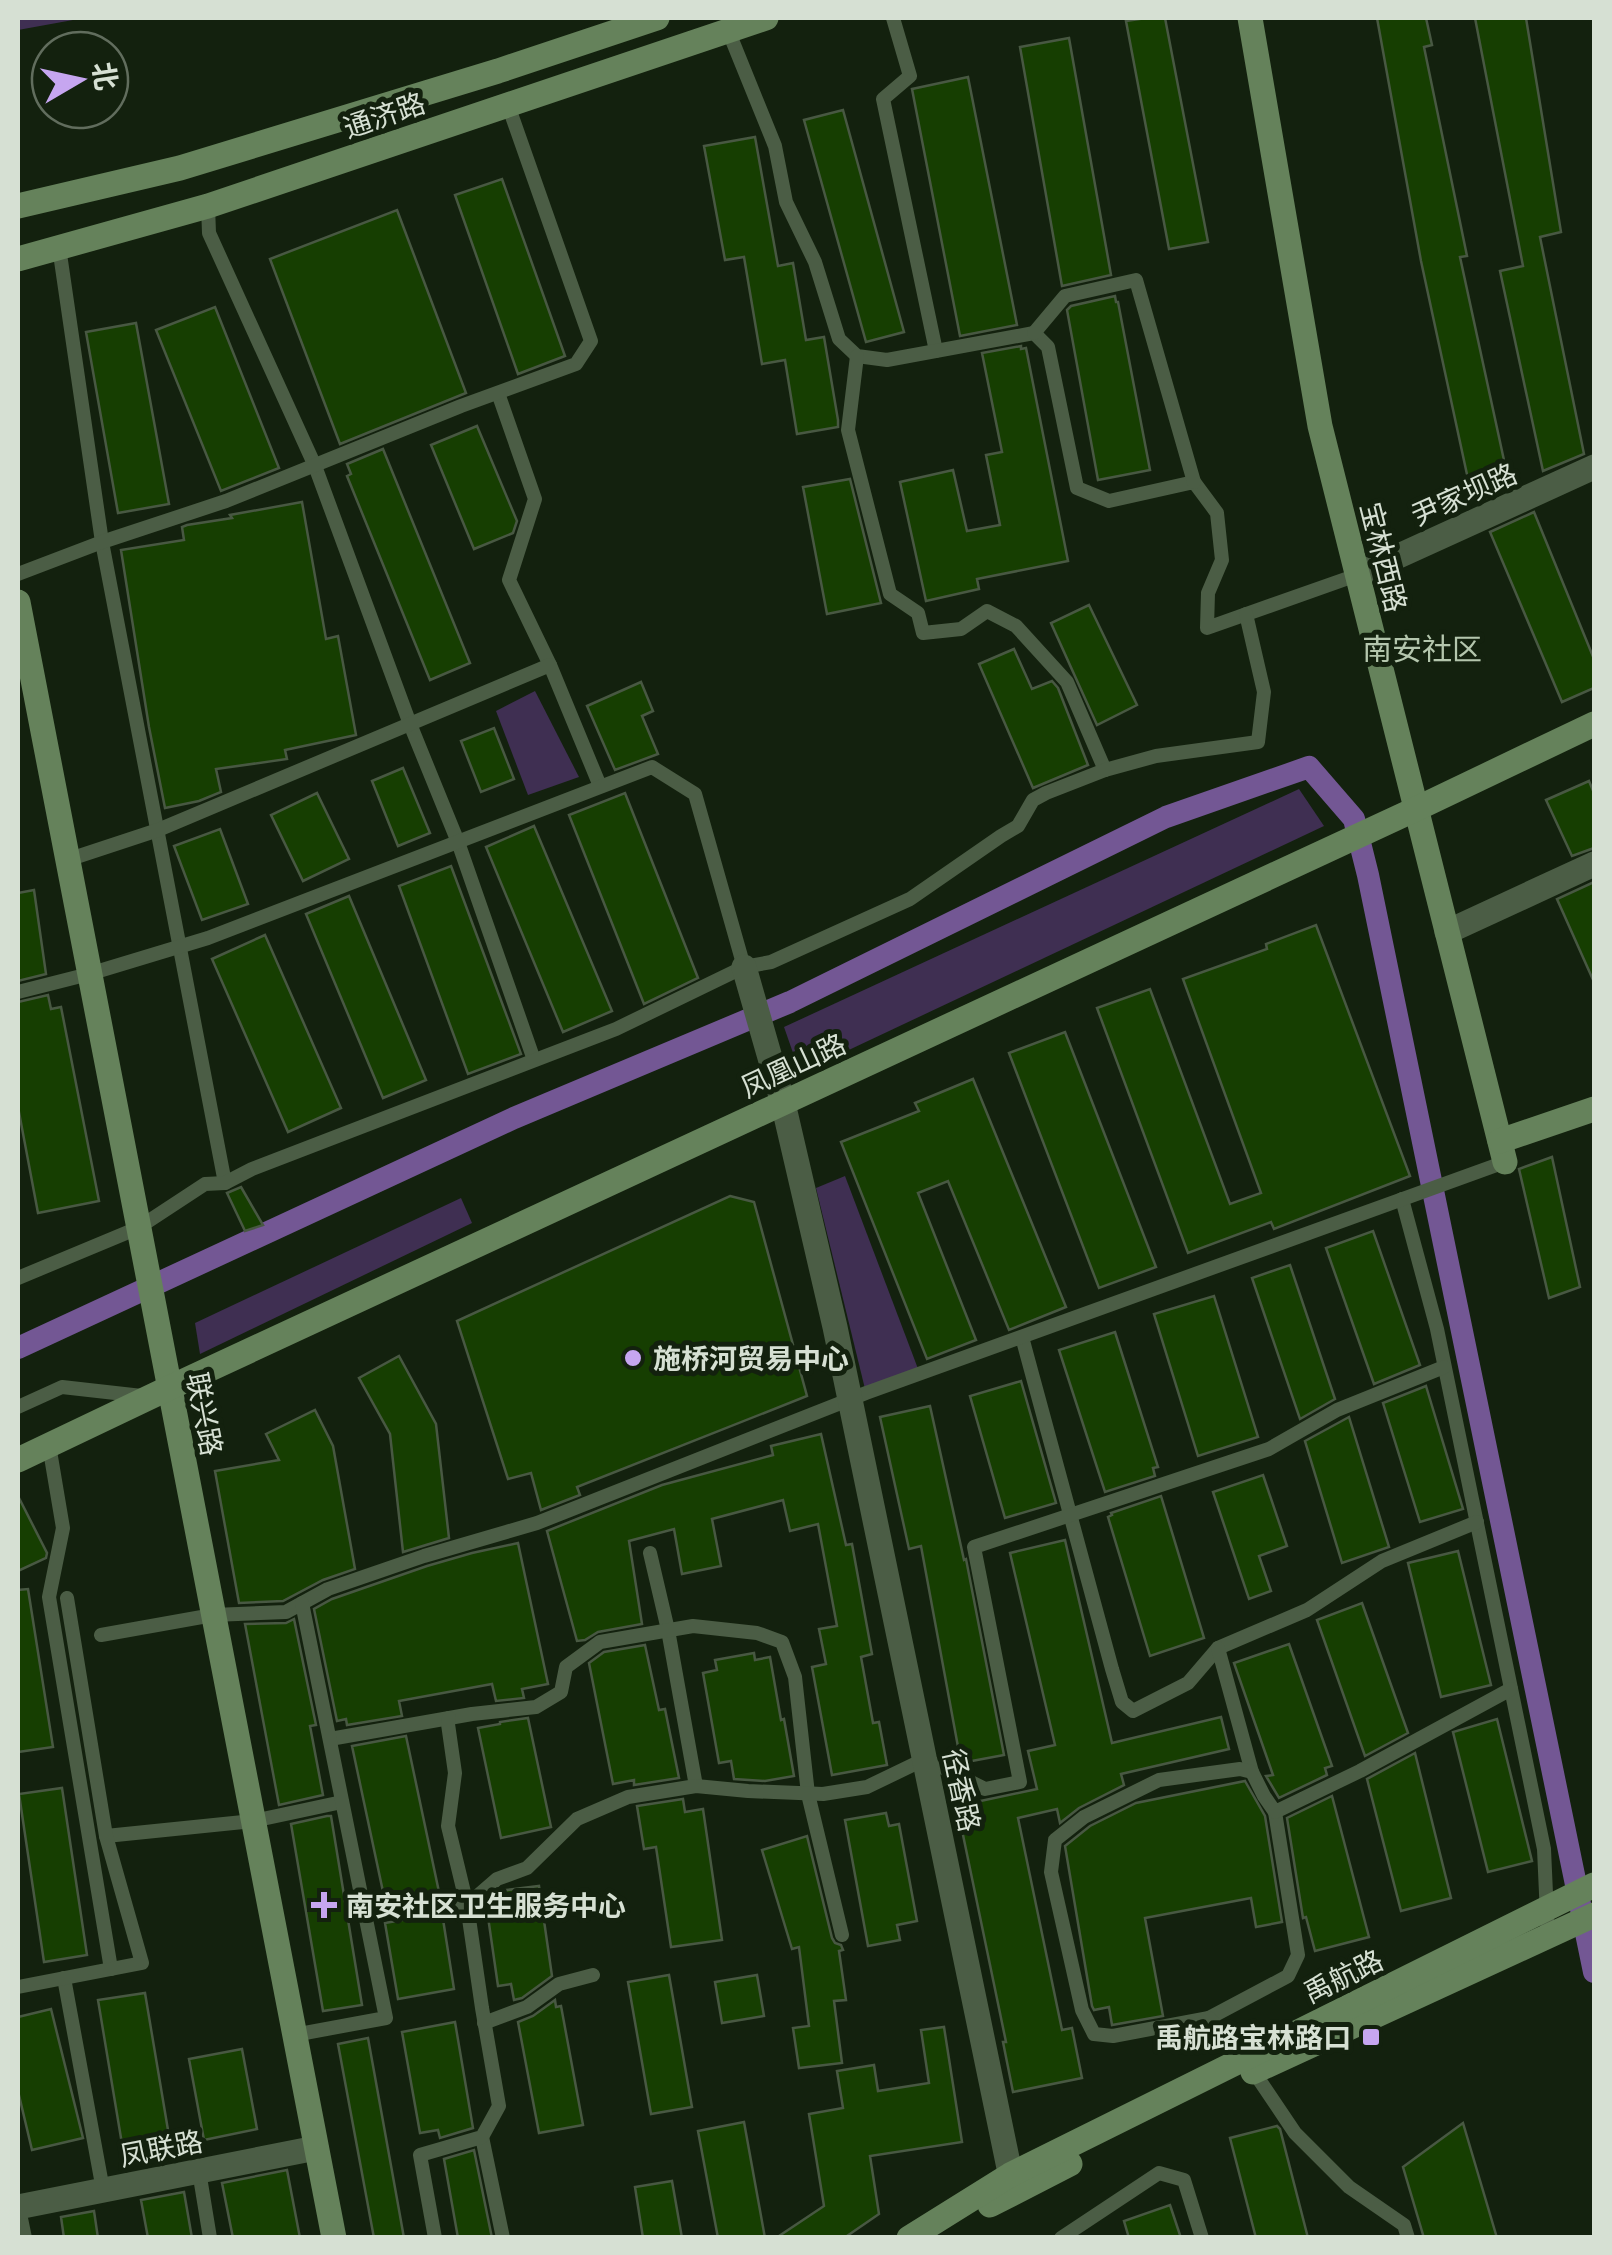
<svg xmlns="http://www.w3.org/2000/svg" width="1612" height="2255" font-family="Ubuntu,'Noto Sans SC',sans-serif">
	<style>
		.green { fill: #3f2f52 }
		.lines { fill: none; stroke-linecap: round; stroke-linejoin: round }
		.canal { stroke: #735794; stroke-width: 22 }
		.building { fill: #163e01; stroke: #485842; stroke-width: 2.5 }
		.lane { stroke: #4b5d45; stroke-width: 14 }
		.street { stroke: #4b5d45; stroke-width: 25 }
		.secondary { stroke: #65825b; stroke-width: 25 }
		.poi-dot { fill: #c6a6f0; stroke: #13210e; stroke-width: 4 }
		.labels { text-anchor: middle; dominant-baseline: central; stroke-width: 10; stroke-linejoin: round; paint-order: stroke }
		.street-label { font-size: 28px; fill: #d6e0d3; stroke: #13210e }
		.poi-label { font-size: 28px; font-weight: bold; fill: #d6e0d3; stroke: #13210e; text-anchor: start }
		.neighbourhood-label { font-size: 30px; fill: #b4c6ad; stroke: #13210e }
	</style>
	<rect width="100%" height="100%" fill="#13210e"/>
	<g class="green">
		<polygon points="18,18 84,18 18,30"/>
		<polygon points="535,691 579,777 528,795 496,711"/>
		<polygon points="1299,789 1324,826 800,1073 784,1027"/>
		<polygon points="845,1176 920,1374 866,1393 816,1188"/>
		<polygon points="461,1198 472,1223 200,1354 195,1323"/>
	</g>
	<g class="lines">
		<polyline class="canal" points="18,1348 514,1118 790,1002 1166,817 1309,767 1354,819 1368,875 1594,1972"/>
	</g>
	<g class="building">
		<polygon points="1146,18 1165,18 1208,242 1169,249 1126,21"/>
		<polygon points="1377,18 1426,18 1432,45 1424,47 1467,256 1460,257 1510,488 1477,502 1471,493 1421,261"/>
		<polygon points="1475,18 1526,18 1561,232 1540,237 1584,454 1543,471 1500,271 1523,266"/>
		<polygon points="1069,38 1111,275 1062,286 1020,47"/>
		<polygon points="968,77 1017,325 960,336 912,89"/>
		<polygon points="843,110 904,332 866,342 804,120"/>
		<polygon points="755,137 778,266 793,263 806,340 824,337 838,420 838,427 797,434 785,360 762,364 744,257 725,260 704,146"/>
		<polygon points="502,179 565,356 518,374 455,195"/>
		<polygon points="397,210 466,393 340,444 270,259"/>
		<polygon points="1115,296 1116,302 1118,302 1150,470 1098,480 1067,310 1071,306"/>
		<polygon points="215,307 279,468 221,491 156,330"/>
		<polygon points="136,323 169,504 118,513 86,332"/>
		<polygon points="1021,346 1021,349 1026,348 1068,561 977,579 979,589 926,601 900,482 953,470 967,531 1000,525 986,455 1002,452 982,353"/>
		<polygon points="477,426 517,521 513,533 474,549 431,445"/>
		<polygon points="383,449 470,663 430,680 347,476 351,474 347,464"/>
		<polygon points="850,479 881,603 827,614 803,487"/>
		<polygon points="302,502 326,639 338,636 356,735 285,750 287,759 216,769 221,792 199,801 165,808 149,727 121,550 184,540 182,527 187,525 232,518 230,515"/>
		<polygon points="1534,512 1594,659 1594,688 1562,702 1490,532"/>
		<polygon points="1089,605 1137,705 1097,725 1051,623"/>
		<polygon points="1014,649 1032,689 1052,681 1058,688 1088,765 1033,788 979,664"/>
		<polygon points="641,682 653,711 642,716 658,754 615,770 587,706"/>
		<polygon points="494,728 514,779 481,792 461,741"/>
		<polygon points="403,768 430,833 398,846 372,781"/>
		<polygon points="1589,781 1594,793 1594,848 1572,856 1546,800"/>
		<polygon points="317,793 349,859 303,881 271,815"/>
		<polygon points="625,793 698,978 644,1004 569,815"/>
		<polygon points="534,826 612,1011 563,1032 486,847"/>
		<polygon points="220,829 248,904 202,920 174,846"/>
		<polygon points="451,866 521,1054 468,1074 399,886"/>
		<polygon points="1594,882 1594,982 1557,899"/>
		<polygon points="34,890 46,974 18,981 18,893"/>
		<polygon points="349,896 426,1080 383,1098 306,914"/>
		<polygon points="1316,925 1410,1176 1274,1229 1271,1222 1188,1253 1097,1008 1150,989 1230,1204 1261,1193 1183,979 1267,949 1266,944"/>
		<polygon points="265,935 341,1108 288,1132 212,959"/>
		<polygon points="48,995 51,1009 61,1007 99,1201 38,1213 18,1107 18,1002"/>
		<polygon points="1065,1032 1156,1267 1099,1288 1009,1053"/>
		<polygon points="973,1079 1066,1307 1009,1330 948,1181 918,1193 976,1340 927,1359 841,1142 919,1111 915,1103"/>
		<polygon points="1552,1157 1580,1287 1549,1298 1519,1169"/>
		<polygon points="241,1187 263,1225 245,1231 227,1193"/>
		<polygon points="730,1196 754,1202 807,1396 577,1487 580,1495 541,1510 531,1473 508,1479 457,1321"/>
		<polygon points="1373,1231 1420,1365 1374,1384 1326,1248"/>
		<polygon points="1290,1265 1335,1399 1300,1419 1252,1278"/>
		<polygon points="1214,1296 1258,1437 1198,1456 1154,1314"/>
		<polygon points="1115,1332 1158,1467 1153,1468 1155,1476 1105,1492 1059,1350"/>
		<polygon points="399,1356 436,1424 449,1538 403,1552 390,1434 359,1378"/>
		<polygon points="1021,1381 1056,1503 1005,1518 970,1396"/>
		<polygon points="1426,1386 1463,1509 1420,1522 1383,1403"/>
		<polygon points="930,1406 964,1560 966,1559 1004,1755 961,1763 921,1546 909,1549 880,1417"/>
		<polygon points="315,1410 333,1446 355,1569 323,1580 283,1601 239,1603 215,1471 279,1460 266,1434"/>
		<polygon points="1349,1417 1389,1547 1342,1563 1305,1441"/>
		<polygon points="821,1434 846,1545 852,1544 872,1654 861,1657 873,1723 879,1722 887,1765 832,1775 812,1667 826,1664 819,1629 837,1626 818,1524 790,1531 783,1500 712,1519 721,1566 682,1574 674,1529 629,1541 642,1624 598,1632 585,1640 577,1641 547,1531 662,1485 773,1455 771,1446"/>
		<polygon points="1263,1475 1287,1546 1259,1556 1271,1591 1249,1599 1213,1492"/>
		<polygon points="18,1496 47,1553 46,1558 18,1571"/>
		<polygon points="1161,1496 1204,1638 1150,1656 1108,1517 1112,1515 1111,1513"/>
		<polygon points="1065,1540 1112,1743 1221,1717 1229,1749 1121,1774 1124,1785 1079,1808 1060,1823 1057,1809 1018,1818 1062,2030 1072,2028 1082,2078 1013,2092 1003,2042 1006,2042 957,1806 1037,1789 1028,1751 1055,1745 1010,1553"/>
		<polygon points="518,1543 548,1684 522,1689 524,1698 496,1701 492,1684 399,1701 402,1716 347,1725 346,1719 337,1721 314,1609 332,1599 427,1566 472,1553"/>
		<polygon points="1458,1551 1491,1685 1441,1697 1408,1563"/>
		<polygon points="28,1589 53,1747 18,1752 18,1590"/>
		<polygon points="1362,1603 1408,1733 1365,1756 1317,1620"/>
		<polygon points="294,1619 316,1725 310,1726 323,1795 279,1805 245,1624 286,1623"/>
		<polygon points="1289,1644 1332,1766 1325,1768 1327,1775 1279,1798 1266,1776 1273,1775 1234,1663"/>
		<polygon points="645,1645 659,1710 665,1709 679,1778 634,1785 634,1780 613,1784 589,1663 604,1652"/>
		<polygon points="754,1653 755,1660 770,1657 781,1720 784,1719 794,1776 765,1781 734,1779 731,1761 719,1763 703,1673 717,1670 715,1660"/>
		<polygon points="528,1718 551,1827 501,1838 478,1728 500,1724 500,1722"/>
		<polygon points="1497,1719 1532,1861 1488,1872 1453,1732"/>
		<polygon points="406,1736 439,1892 385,1901 352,1746"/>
		<polygon points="1415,1753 1451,1898 1401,1911 1367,1779"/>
		<polygon points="1245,1781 1265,1816 1282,1922 1256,1927 1251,1898 1145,1918 1163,2016 1112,2025 1109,2007 1094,2010 1092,2006 1065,1846 1090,1826 1136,1803"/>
		<polygon points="62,1788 87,1955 44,1962 19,1794"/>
		<polygon points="1332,1796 1369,1937 1315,1951 1306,1917 1303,1918 1287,1818"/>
		<polygon points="683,1799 685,1812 703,1809 722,1940 671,1947 656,1847 644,1849 637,1806"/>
		<polygon points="886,1813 889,1826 899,1824 917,1921 897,1925 900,1940 868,1946 845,1820"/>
		<polygon points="327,1816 331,1816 362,2005 323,2011 291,1824"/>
		<polygon points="807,1836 832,1938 835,1943 841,1945 843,1950 839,1951 846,2000 834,2001 842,2063 799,2068 793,2028 809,2026 799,1947 792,1949 762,1850"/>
		<polygon points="539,1886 552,1976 522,1998 514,2000 511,1984 498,1986 486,1903 499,1891"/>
		<polygon points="442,1913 454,1989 398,1999 385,1923"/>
		<polygon points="669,1975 692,2107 651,2114 628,1982"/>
		<polygon points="757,1975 764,2016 722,2023 715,1982"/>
		<polygon points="145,1993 169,2136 122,2144 98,2000"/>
		<polygon points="555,2000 556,2007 561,2006 583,2125 539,2133 518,2022 533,2016"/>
		<polygon points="51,2009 83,2138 32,2150 18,2091 18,2017"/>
		<polygon points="455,2022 473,2128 440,2138 438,2130 420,2133 402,2032"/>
		<polygon points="944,2027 962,2142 870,2156 879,2214 844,2238 776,2238 824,2206 809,2114 843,2108 837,2071 874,2065 878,2091 929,2083 921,2030"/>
		<polygon points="368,2038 399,2210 404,2238 374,2238 338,2044"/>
		<polygon points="242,2049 257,2129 204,2140 189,2059"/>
		<polygon points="744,2122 765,2238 718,2238 698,2131"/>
		<polygon points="1463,2123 1497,2238 1424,2238 1403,2167"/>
		<polygon points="1277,2126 1280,2129 1308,2238 1256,2238 1230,2138"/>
		<polygon points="474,2150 492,2238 458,2238 444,2159"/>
		<polygon points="287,2170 300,2238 233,2238 222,2183"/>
		<polygon points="672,2181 682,2238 643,2238 635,2187"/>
		<polygon points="184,2192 192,2238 148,2238 141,2200"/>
		<polygon points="1170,2205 1181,2238 1129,2238 1124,2221"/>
		<polygon points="94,2211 98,2238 64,2238 61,2217"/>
	</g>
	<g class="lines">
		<g class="lane">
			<polyline points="893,18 910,76 883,99 936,351"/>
			<polyline points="728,30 775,146 786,202 815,262 839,339 857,356 887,360 1034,333 1048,347 1077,488 1109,501 1194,482 1217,513 1222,560 1208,593 1207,628 1357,575"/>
			<polyline points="208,206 209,233 315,466 410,724 458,842 534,1060"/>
			<polyline points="59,247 102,542 225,1183"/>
			<polyline points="1034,333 1065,296 1136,280 1194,482"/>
			<polyline points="857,356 848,430 890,594 918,613 923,633 961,629 987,611 1016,626 1067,682 1105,770"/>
			<polyline points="498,393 535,499 509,580 550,665"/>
			<polyline points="18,574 102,542 226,501 461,406 576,364 591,341 508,105"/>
			<polyline points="67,860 158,830 550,665 600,786"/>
			<polyline points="18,992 89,974 208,938 652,767 695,794 744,967"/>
			<polyline points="1402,1199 1437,1329 1544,1849 1548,1938"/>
			<polyline points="18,1278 138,1228 205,1184 225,1183 252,1169 616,1029 744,967 771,962 910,899 1001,836 1018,826 1033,800 1046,793 1105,770 1156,756 1258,742 1264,692 1246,614"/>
			<polyline points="1022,1337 1112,1669 1122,1702 1133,1711 1188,1683 1218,1648 1307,1610 1382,1561 1477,1522"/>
			<polyline points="18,1407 62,1387 142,1396"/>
			<polyline points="49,1445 63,1528 49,1597 111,1969"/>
			<polyline points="650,1553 668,1630 696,1786"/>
			<polyline points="101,1635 213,1615 286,1612 328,1589 424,1556 537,1523 866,1393 1505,1162"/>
			<polyline points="1218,1648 1252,1772"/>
			<polyline points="330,1739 472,1714 536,1707 561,1692 566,1667 600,1642 693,1626 757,1633 782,1642 795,1677 808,1794 842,1935"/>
			<polyline points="106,1836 253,1821 342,1802"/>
			<polyline points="366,1915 445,1902 467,1905 448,1826 455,1773 448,1724 449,1718"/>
			<polyline points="64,1978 103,2190"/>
			<polyline points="18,1987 142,1963 106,1836 67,1598"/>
			<polyline points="1209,2018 1288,1976 1298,1955 1275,1812"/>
			<polyline points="484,2023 527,2007 559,1984 593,1975"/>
			<polyline points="294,2035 386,2018 302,1603"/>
			<polyline points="482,2137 503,2238"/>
			<polyline points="199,2171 210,2238"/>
			<polyline points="18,2204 25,2238"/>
			<polyline points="435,2238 420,2155 482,2137 499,2106 482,2008 467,1905 497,1879 527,1868 577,1819 628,1797 696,1786 748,1791 823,1794 867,1787 925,1759 985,1789 1020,1782 974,1547 1269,1449 1337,1410 1444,1367"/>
			<polyline points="1061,2238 1159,2173 1184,2180 1202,2238"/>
			<polyline points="1408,2238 1404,2225 1349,2187 1295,2133 1254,2072 1209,2018 1113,2036 1094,2034 1082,2010 1051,1872 1055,1840 1084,1817 1159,1780 1240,1769 1252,1772 1264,1796 1275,1812 1360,1771 1511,1689"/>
		</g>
		<g class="street">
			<polyline points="1357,575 1594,467"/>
			<polyline points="1447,932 1594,864"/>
			<polyline points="744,967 783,1103 835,1327 1014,2192"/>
			<polyline points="18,2207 316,2148"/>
		</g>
		<g class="secondary">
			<polyline points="1250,18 1320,426 1505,1162"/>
			<polyline points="18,206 180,168 498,71 657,18"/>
			<polyline points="18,259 208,206 766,18"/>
			<polyline points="18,602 334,2238"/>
			<polyline points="1500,1141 1594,1109"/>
			<polyline points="18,1460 169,1388 1416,809 1594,724"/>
			<polyline points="1253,2072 1594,1915"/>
			<polyline points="990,2205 1070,2164"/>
			<polyline points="909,2238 1010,2175 1594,1885"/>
		</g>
	</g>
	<g class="poi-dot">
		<circle cx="633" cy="1358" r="10"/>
		<path d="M319 1890h10v10h10v10h-10v10h-10v-10h-10v-10h10z"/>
		<rect x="1361" y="2027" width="20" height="20" rx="5"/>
	</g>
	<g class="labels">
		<g class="street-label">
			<text transform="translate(384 115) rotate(-19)">通济路</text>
			<text transform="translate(1464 494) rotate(-24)">尹家坝路</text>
			<text transform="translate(1384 557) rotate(76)">宝林西路</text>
			<text transform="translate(793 1065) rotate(-25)">凤凰山路</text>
			<text transform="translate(205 1414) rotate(79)">联兴路</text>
			<text transform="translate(962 1790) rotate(78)">径香路</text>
			<text transform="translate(1343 1976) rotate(-26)">禹航路</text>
			<text transform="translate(161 2148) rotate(-11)">凤联路</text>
		</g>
		<g class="poi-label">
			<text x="653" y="1358">施桥河贸易中心</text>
			<text x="346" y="1905">南安社区卫生服务中心</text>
			<text x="1351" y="2037" text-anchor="end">禹航路宝林路口</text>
		</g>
		<g class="neighbourhood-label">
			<text x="1422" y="649">南安社区</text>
		</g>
	</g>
	<rect width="1612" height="2255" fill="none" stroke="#d6e0d3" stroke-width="40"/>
	<g transform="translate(80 80) rotate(81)"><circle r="48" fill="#13210e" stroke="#616d5d" stroke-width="2.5"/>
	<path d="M0-8L18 38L0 25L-18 38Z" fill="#c6a6f0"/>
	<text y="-15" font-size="28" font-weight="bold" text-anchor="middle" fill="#d6e0d3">北</text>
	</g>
</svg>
